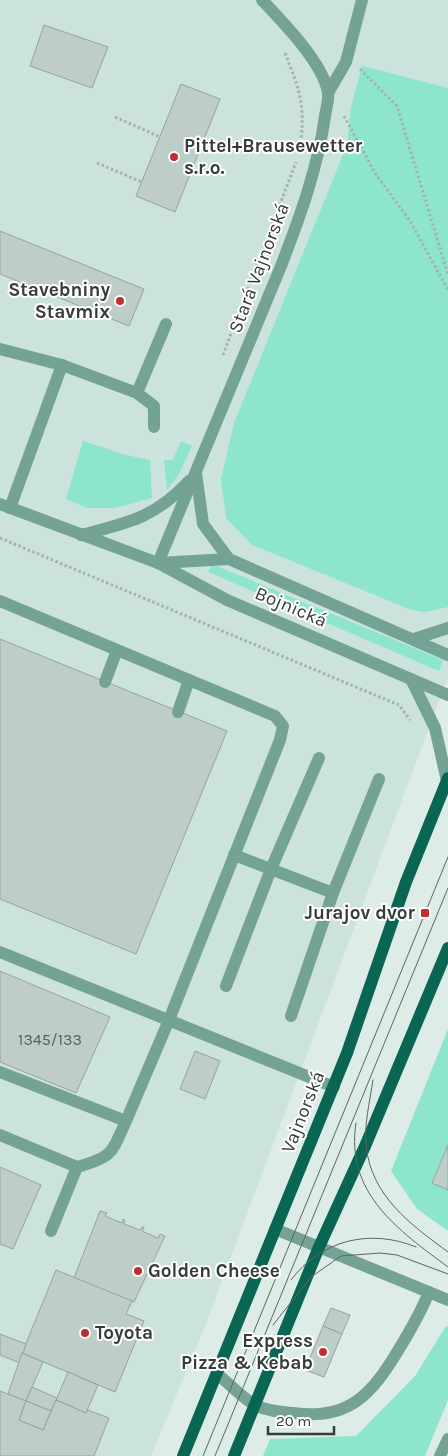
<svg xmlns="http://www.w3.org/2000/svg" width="448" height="1456" font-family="Karla,sans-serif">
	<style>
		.built { fill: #cbe3dc }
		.green { fill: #8de5ce }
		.building { fill: #becdc8; stroke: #95a49f }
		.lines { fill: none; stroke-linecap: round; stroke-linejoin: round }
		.path { stroke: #a6b2ae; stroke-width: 3; stroke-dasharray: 2.5 2.5; stroke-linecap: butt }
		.minor { stroke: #74a396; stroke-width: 12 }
		.major { stroke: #096554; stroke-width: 12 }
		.tram { stroke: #5d6563; stroke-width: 1 }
		.poi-dot { fill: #be2f2f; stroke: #fff; stroke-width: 2 }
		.labels { text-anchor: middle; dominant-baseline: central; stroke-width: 4; stroke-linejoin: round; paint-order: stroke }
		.number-label { font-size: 16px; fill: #58605e }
		.poi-label { font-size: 19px; font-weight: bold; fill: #363c3a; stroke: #fff; text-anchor: start }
		.street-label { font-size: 19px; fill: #363c3a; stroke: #fff }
	</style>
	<rect width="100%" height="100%" fill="#ddece7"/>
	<polygon class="built" points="0,0 448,0 448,677 204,1329 151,1456 0,1456"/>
	<g class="green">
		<polygon points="362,66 448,88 448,607 424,612 409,609 252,545 226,518 221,479 234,423 347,145 351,107"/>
		<polygon points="83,441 126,455 150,460 152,498 114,508 87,508 66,499"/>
		<polygon points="181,441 192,446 179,474 167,490 164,460 173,460"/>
		<polygon points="212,564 443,660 439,671 208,572"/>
		<polygon points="448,1029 448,1145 432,1183 448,1190 448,1231 417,1209 391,1171"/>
		<polygon points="446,1326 448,1327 448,1400 425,1456 263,1456 270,1439 356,1436 415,1376"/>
	</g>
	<g class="building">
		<polygon points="44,25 108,47 92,88 30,66"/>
		<polygon points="181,84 220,99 175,212 136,196"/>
		<polygon points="0,231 144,289 129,326 0,274"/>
		<polygon points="0,639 227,731 136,954 0,899"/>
		<polygon points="0,971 110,1017 76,1093 0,1062"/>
		<polygon points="195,1051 220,1061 205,1099 180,1089"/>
		<polygon points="448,1145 448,1190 432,1183"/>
		<polygon points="0,1167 41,1185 13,1249 0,1244"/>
		<polygon points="100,1211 107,1213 105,1216 122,1223 123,1219 125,1220 124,1224 140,1230 142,1227 144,1227 142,1231 158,1238 160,1234 165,1236 134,1302 74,1278"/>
		<polygon points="56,1270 132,1301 126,1314 144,1321 115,1392 22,1353"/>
		<polygon points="331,1308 350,1315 342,1334 323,1326"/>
		<polygon points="323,1326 342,1334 324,1377 305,1370"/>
		<polygon points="0,1334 26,1344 20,1363 0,1355"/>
		<polygon points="22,1353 43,1362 26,1401 8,1394"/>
		<polygon points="68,1372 98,1385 86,1413 56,1400"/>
		<polygon points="32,1387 57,1398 51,1411 26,1401"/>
		<polygon points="0,1391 26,1401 19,1420 43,1430 56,1400 86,1413 88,1410 109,1418 94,1456 0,1456"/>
		<polygon points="26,1401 51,1411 43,1430 19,1420"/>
	</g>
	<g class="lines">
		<g class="path">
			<path d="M285,53C299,89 305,102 301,141"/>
			<polyline points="360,69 397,106 448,275"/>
			<polyline points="344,116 375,173 410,221 448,290"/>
			<polyline points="115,117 160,137"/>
			<polyline points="97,163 142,182"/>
			<polyline points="223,355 296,162"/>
			<polyline points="0,538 399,705 410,720"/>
		</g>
		<g class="minor">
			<polyline points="328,93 346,62 362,0"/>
			<polyline points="0,349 62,365 137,393 166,324"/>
			<polyline points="137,393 154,406 154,427"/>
			<polyline points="196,473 203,524 229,559"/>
			<polyline points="0,504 158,563 227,600 448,695"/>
			<polyline points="10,508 62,365"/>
			<path d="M81,535C127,523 155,518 189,481"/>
			<path d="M158,563L281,266C300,217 318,167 325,116C326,109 329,100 328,93C324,64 282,21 262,0"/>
			<polyline points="158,563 229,559 448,655"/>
			<polyline points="0,601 275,716 283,726 280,740 169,1020 126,1121 0,1072"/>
			<polyline points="414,639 448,628"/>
			<polyline points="411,679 435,728 447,781"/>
			<polyline points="105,682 117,650"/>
			<polyline points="178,712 189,680"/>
			<polyline points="234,855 333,893"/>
			<polyline points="0,952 334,1087"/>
			<polyline points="226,986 271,869 319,758"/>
			<polyline points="291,1016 333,893 379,779"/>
			<polyline points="0,1135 77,1167"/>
			<polyline points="275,1229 448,1300"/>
			<path d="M51,1231L77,1167C113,1157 111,1154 126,1121"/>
			<path d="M217,1374C229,1383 242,1398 255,1405C267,1411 281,1412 293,1413C349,1421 372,1394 399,1349C410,1331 421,1312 429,1292"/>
			<polyline points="440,1456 448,1439"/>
		</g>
		<g class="major">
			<polyline points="183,1456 347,1053 406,882 448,778"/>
			<polyline points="234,1456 319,1247 366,1144 448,948"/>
		</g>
		<g class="tram">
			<path d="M373,1080C370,1101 364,1124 366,1145C371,1196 410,1224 448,1252"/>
			<path d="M356,1123C345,1193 398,1230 448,1267"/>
			<path d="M291,1280C321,1240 370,1228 416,1247"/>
			<polyline points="273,1325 311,1277 341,1256 380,1253 397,1255 448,1274"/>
			<polyline points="203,1456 448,857"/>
			<polyline points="215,1456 448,888"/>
		</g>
	</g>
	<g class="poi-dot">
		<circle cx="174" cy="157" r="5"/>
		<circle cx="120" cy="301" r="5"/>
		<rect x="420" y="908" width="10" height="10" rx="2.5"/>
		<circle cx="138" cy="1271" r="5"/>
		<circle cx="85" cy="1333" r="5"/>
		<circle cx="323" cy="1352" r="5"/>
	</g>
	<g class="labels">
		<g class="number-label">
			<text x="50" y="1039">1345/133</text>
		</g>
		<g class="poi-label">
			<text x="184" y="146">Pittel+Brausewetter<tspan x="184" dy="22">s.r.o.</tspan></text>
			<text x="110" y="290" text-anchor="end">Stavebniny<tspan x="110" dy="22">Stavmix</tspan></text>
			<text x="415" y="913" text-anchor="end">Jurajov dvor</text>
			<text x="148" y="1271">Golden Cheese</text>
			<text x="95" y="1333">Toyota</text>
			<text x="313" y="1341" text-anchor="end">Express<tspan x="313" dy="22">Pizza &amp; Kebab</tspan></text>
		</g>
		<g class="street-label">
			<text transform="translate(259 268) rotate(-69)">Stará Vajnorská</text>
			<text transform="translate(291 607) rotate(23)">Bojnická</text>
			<text transform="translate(303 1112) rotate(-68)">Vajnorská</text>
		</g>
	</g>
	<path d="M268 1426v8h66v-8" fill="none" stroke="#363c3a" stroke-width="2.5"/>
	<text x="276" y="1426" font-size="15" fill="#363c3a" stroke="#ffffff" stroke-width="4" paint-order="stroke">20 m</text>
</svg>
